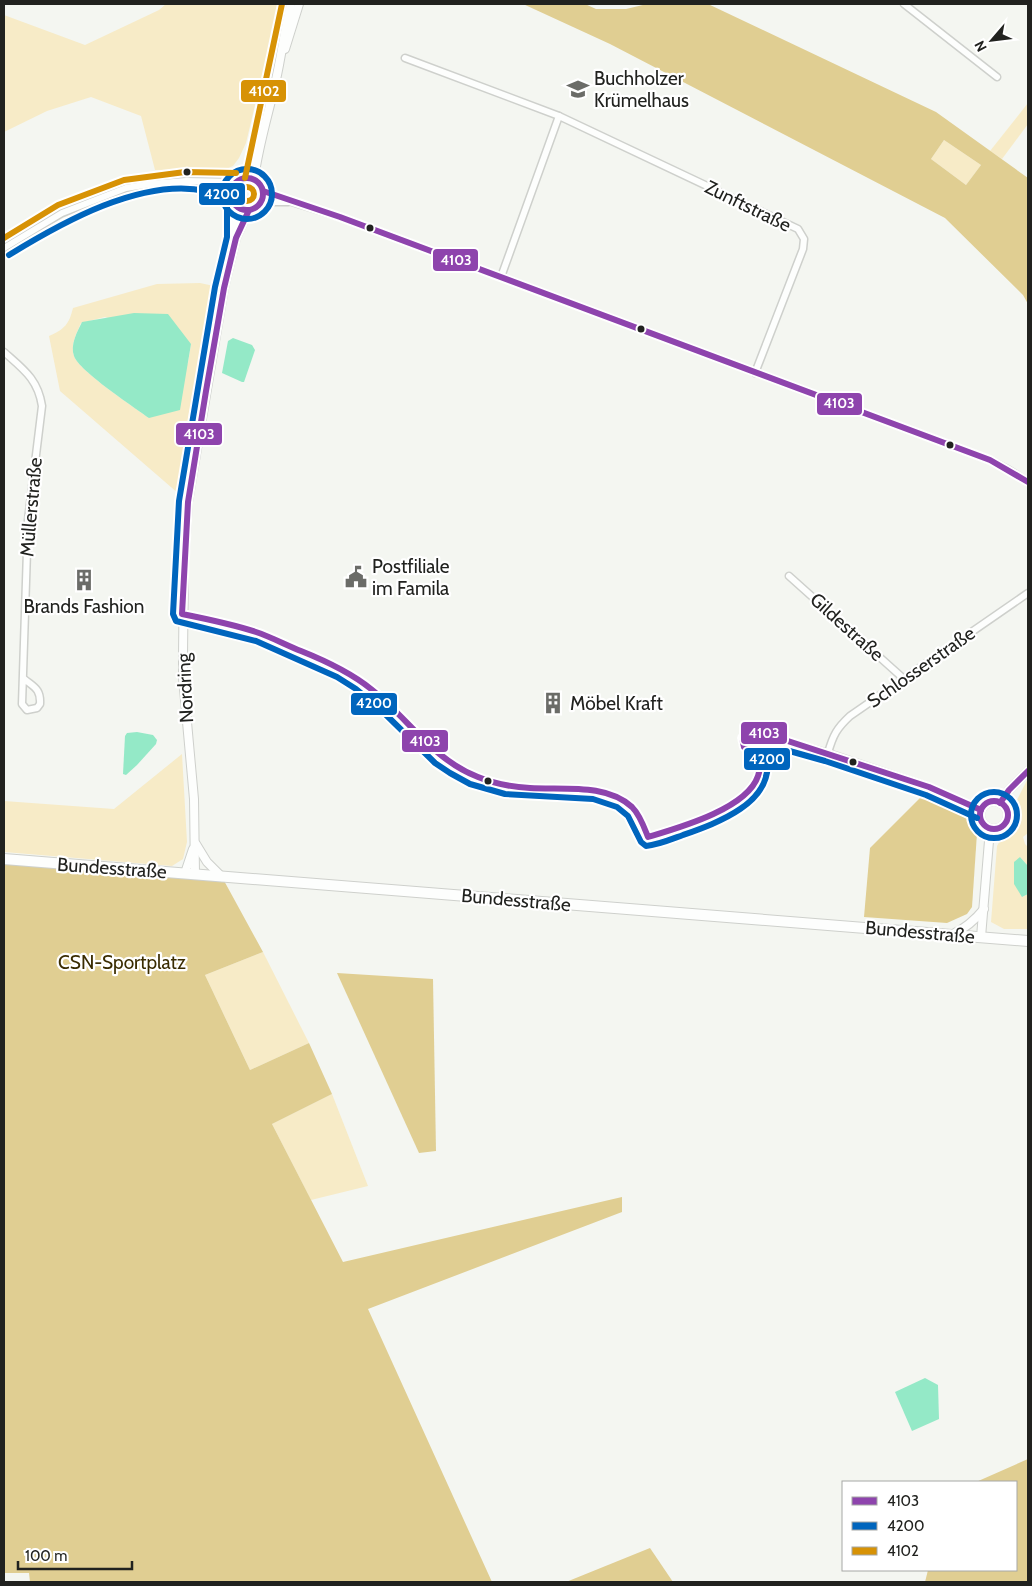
<svg xmlns="http://www.w3.org/2000/svg" width="1032" height="1586" font-family="Cabin,sans-serif">
	<style>
		.green { fill: #f7ebc7; fill-rule: evenodd }
		.forest { fill: #e0ce92; fill-rule: evenodd }
		.water { fill: #94e9c7 }
		.lines { fill: none; stroke-linecap: round; stroke-linejoin: round }
		.minor-casing { stroke: #ced0cc; stroke-width: 9 }
		.tertiary-casing { stroke: #ced0cc; stroke-width: 10 }
		.primary-casing { stroke: #ced0cc; stroke-width: 12 }
		.minor { stroke: #fdfefd; stroke-width: 6 }
		.tertiary { stroke: #fdfefd; stroke-width: 8 }
		.primary { stroke: #fdfefd; stroke-width: 10 }
		.bus-1-casing { stroke: #fff; stroke-width: 10 }
		.bus-2-casing { stroke: #fff; stroke-width: 10 }
		.bus-3-casing { stroke: #fff; stroke-width: 10 }
		.bus-1 { stroke: #8e44ad; stroke-width: 6 }
		.bus-2 { stroke: #0065bd; stroke-width: 6 }
		.bus-3 { stroke: #d79205; stroke-width: 6 }
		.bus-dot { fill: #21221f; stroke: #fff; stroke-width: 2 }
		.labels { text-anchor: middle; dominant-baseline: central; stroke-width: 4.5; stroke-linejoin: round; paint-order: stroke }
		.poi-label { font-size: 19px; fill: #21221f; stroke: #fff; text-anchor: start }
		.street-label { font-size: 19px; fill: #21221f; stroke: #fff }
		.park-label { font-size: 19px; fill: #3a2c00; stroke: #fff }
		.line-badge { stroke: #fff; stroke-width: 2 }
		.badge-label { font-size: 14px; text-anchor: middle; font-weight: bold; fill: #fff }
	</style>
	<rect width="100%" height="100%" fill="#f4f6f1"/>
	<g class="green">
		<polygon points="166,4 279,4 246,143 239,158 233,166 222,171 208,169 155,170 141,116 91,97 47,111 4,132 4,15 85,45 159,10"/>
		<polygon points="1028,103 1028,124 1002,159 990,151"/>
		<polygon points="944,140 981,165 966,185 931,159"/>
		<path d="M200,283L214,286L189,413L179,494L60,391L49,336C65,329 69,324 73,308L157,284ZM105,317L191,344L188,363L149,418C134,407 79,371 74,356C70,345 77,332 81,323Z"/>
		<polygon points="182,754 187,842 183,859 172,866 4,852 4,801 114,809"/>
		<polygon points="1028,778 1028,833 1023,837 1025,844 1028,847 1028,866 1020,857 1022,897 1028,894 1028,929 1004,929 991,922 997,846 1001,839 1013,825 1016,818 1016,802"/>
		<polygon points="263,952 309,1043 250,1070 205,975"/>
		<polygon points="332,1094 368,1186 311,1200 272,1124"/>
	</g>
	<g class="forest">
		<path d="M523,4H585L596,9H626L647,4H708L936,112L1028,178V304L1023,295L945,218L610,44ZM944,140L981,165L966,185L931,159Z"/>
		<polygon points="926,792 973,823 977,833 972,907 967,914 947,923 864,917 870,848"/>
		<polygon points="4,859 222,877 263,952 205,975 250,1070 309,1043 332,1094 272,1124 343,1262 622,1197 622,1212 368,1309 492,1582 30,1582 29,1573 4,1573"/>
		<polygon points="337,973 433,979 436,1151 419,1153"/>
		<polygon points="1028,1459 1028,1582 925,1582 928,1570 1016,1570 1016,1482 976,1482"/>
		<polygon points="650,1548 673,1582 566,1582"/>
	</g>
	<g class="water">
		<path d="M134,313L168,314L191,344L180,410L149,418C134,407 79,371 74,356C70,345 77,332 82,322Z"/>
		<polygon points="233,338 252,345 255,350 244,382 242,382 222,373 228,341"/>
		<polygon points="137,732 153,735 157,740 156,744 137,765 126,775 123,774 125,736 127,733"/>
		<polygon points="1020,857 1028,866 1028,894 1022,897 1014,884 1014,862"/>
		<polygon points="925,1378 938,1385 939,1419 912,1431 895,1392"/>
	</g>
	<g class="lines">
		<g class="minor-casing">
			<g id="minor">
				<polyline points="904,4 997,77"/>
				<polyline points="405,58 559,116"/>
				<polyline points="212,184 231,192"/>
				<polyline points="263,191 292,202 340,217 990,460 1009,470 1028,482"/>
				<polyline points="261,202 288,202"/>
				<polyline points="4,248 62,213 126,188 150,184 186,181 236,182"/>
				<polyline points="501,277 559,116 798,229 804,239 803,249 755,373"/>
				<path d="M4,352C23,369 38,379 42,406L28,520L22,704L27,710L37,708L40,704C41,688 33,687 23,678"/>
				<polyline points="789,576 904,679"/>
				<polyline points="785,741 757,753 752,753 744,747 742,738 749,731 759,731 785,741 828,753 929,787 981,810"/>
				<path d="M828,753C833,735 837,728 850,716L1028,593"/>
			</g>
		</g>
		<g class="tertiary-casing">
			<g id="tertiary">
				<polyline points="285,49 299,4"/>
				<circle cx="247" cy="194" r="16"/>
				<path d="M254,179C259,140 272,103 279,65C283,44 286,24 291,4"/>
				<polyline points="236,206 236,234"/>
				<circle cx="994" cy="815" r="14"/>
				<polyline points="1000,803 1009,790 1028,771"/>
				<polyline points="196,844 207,862 222,877"/>
				<polyline points="185,873 193,849"/>
				<polyline points="195,874 194,799 183,678 183,655 184,568 188,502 224,288 236,238 249,210"/>
				<path d="M953,934C966,928 975,920 984,909"/>
				<polyline points="981,937 990,829"/>
			</g>
		</g>
		<g class="primary-casing">
			<polyline id="primary" points="4,859 1028,941"/>
		</g>
		<use href="#minor" class="minor"/>
		<use href="#tertiary" class="tertiary"/>
		<use href="#primary" class="primary"/>
		<g class="bus-1-casing">
			<g id="bus-1">
				<circle cx="247" cy="194" r="16"/>
				<polyline points="263,191 340,217 990,460 1028,482"/>
				<path d="M249,210L236,238L224,288L206,391L188,502L182,614C207,619 232,624 256,632C271,637 286,645 301,651C326,661 350,672 371,689C408,718 433,760 478,777C495,784 512,787 530,788C563,790 606,783 632,807C640,815 644,827 648,837C678,828 747,809 758,776C761,769 759,761 757,753H752L744,747L742,738L745,734L754,730L929,787L981,810"/>
				<circle cx="994" cy="815" r="14"/>
				<polyline points="1000,803 1009,790 1028,771"/>
			</g>
		</g>
		<g class="bus-2-casing">
			<g id="bus-2">
				<circle cx="247" cy="194" r="25"/>
				<path d="M227,206V237L215,287L179,501L173,614L176,621L256,641L337,677L356,689L377,706L435,763L450,773L470,784L505,794L593,799L617,807L628,816L641,842L646,846C658,845 672,839 683,835C717,823 774,803 767,758L786,750L825,761L926,795L977,818"/>
				<path d="M9,255C61,223 142,177 206,191C214,193 221,197 228,200"/>
				<circle cx="994" cy="815" r="23"/>
			</g>
		</g>
		<g class="bus-3-casing">
			<g id="bus-3">
				<polyline points="245,178 282,4"/>
				<circle cx="247" cy="194" r="7"/>
				<polyline points="4,238 58,205 124,180 185,172 236,173"/>
			</g>
		</g>
		<use href="#bus-1" class="bus-1"/>
		<use href="#bus-2" class="bus-2"/>
		<use href="#bus-3" class="bus-3"/>
	</g>
	<defs>
		<g id="school-bare" transform="scale(1.725)"><path d="M0-5L7-2L0 1L-7-2ZM-4 1L0 2.5L4 1V4Q0 6-4 4Z" fill="#6b6c68" stroke="#fff" stroke-width="2.5" paint-order="stroke"/></g>
		<g id="civic-bare" transform="scale(1.725)"><path d="M-.6-6.5H3V-4.5H.6V-3L4-1V1h2V6H-6V1h2V-1L-.6-3ZM-1.2 2.5V6h2.4V2.5Z" fill="#6b6c68" stroke="#fff" stroke-width="2.5" paint-order="stroke"/></g>
		<g id="building-bare" transform="scale(1.725)"><path d="M-4-6H4V6H1V3H-1V6H-4ZM-2.5-4.3h1.7v1.8h-1.7ZM.8-4.3h1.7v1.8H.8ZM-2.5-1h1.7V.8h-1.7ZM.8-1h1.7V.8H.8Z" fill="#6b6c68" stroke="#fff" stroke-width="2.5" paint-order="stroke"/></g>
	</defs>
	<g fill-rule="evenodd">
		<use href="#school-bare" x="578" y="89"/>
		<use href="#civic-bare" x="356" y="577"/>
		<use href="#building-bare" x="84" y="580"/>
		<use href="#building-bare" x="553" y="703"/>
	</g>
	<g class="bus-dot">
		<circle cx="187" cy="172" r="4.5"/>
		<circle cx="370" cy="228" r="4.5"/>
		<circle cx="641" cy="329" r="4.5"/>
		<circle cx="950" cy="445" r="4.5"/>
		<circle cx="853" cy="762" r="4.5"/>
		<circle cx="488" cy="781" r="4.5"/>
	</g>
	<g class="labels">
		<g class="poi-label">
			<text x="594" y="78">Buchholzer<tspan x="594" dy="22">Krümelhaus</tspan></text>
			<text x="372" y="566">Postfiliale<tspan x="372" dy="22">im Famila</tspan></text>
			<text x="84" y="606" text-anchor="middle">Brands Fashion</text>
			<text x="570" y="703">Möbel Kraft</text>
		</g>
		<g class="street-label">
			<text transform="translate(748 206) rotate(26)">Zunftstraße</text>
			<text transform="translate(31 507) rotate(-85)">Müllerstraße</text>
			<text transform="translate(847 627) rotate(42)">Gildestraße</text>
			<text transform="translate(921 667) rotate(-35)">Schlosserstraße</text>
			<text transform="translate(185 688) rotate(-93)">Nordring</text>
			<text transform="translate(112 868) rotate(4)">Bundesstraße</text>
			<text transform="translate(516 900) rotate(5)">Bundesstraße</text>
			<text transform="translate(920 932) rotate(5)">Bundesstraße</text>
		</g>
		<g class="park-label">
			<text x="122" y="962">CSN-Sportplatz</text>
		</g>
	</g>
	<g class="line-badge">
		<rect x="240" y="79" width="47" height="24" rx="5" fill="#d79205"/>
		<rect x="198" y="182" width="48" height="24" rx="5" fill="#0065bd"/>
		<rect x="432" y="248" width="47" height="24" rx="5" fill="#8e44ad"/>
		<rect x="816" y="392" width="47" height="24" rx="5" fill="#8e44ad"/>
		<rect x="175" y="422" width="48" height="24" rx="5" fill="#8e44ad"/>
		<rect x="350" y="692" width="48" height="24" rx="5" fill="#0065bd"/>
		<rect x="740" y="721" width="48" height="24" rx="5" fill="#8e44ad"/>
		<rect x="401" y="729" width="48" height="24" rx="5" fill="#8e44ad"/>
		<rect x="743" y="747" width="48" height="24" rx="5" fill="#0065bd"/>
	</g>
	<g class="badge-label">
		<text x="264" y="96">4102</text>
		<text x="222" y="199">4200</text>
		<text x="456" y="265">4103</text>
		<text x="839" y="408">4103</text>
		<text x="199" y="439">4103</text>
		<text x="374" y="708">4200</text>
		<text x="764" y="738">4103</text>
		<text x="425" y="746">4103</text>
		<text x="767" y="764">4200</text>
	</g>
	<rect width="1032" height="1586" fill="none" stroke="#21221f" stroke-width="10"/>
	<rect x="842" y="1481" width="175" height="90" fill="#ffffff" stroke="#a6a7a5"/>
	<rect x="852" y="1497" width="25" height="8" fill="#8e44ad" stroke="#a6a7a5"/>
	<text x="887" y="1506" font-size="15" fill="#21221f">4103</text>
	<rect x="852" y="1522" width="25" height="8" fill="#0065bd" stroke="#a6a7a5"/>
	<text x="887" y="1531" font-size="15" fill="#21221f">4200</text>
	<rect x="852" y="1547" width="25" height="8" fill="#d79205" stroke="#a6a7a5"/>
	<text x="887" y="1556" font-size="15" fill="#21221f">4102</text>
	<g transform="translate(992 40) rotate(242)" stroke="#ffffff" stroke-width="4" paint-order="stroke">
	<path d="M0-4L9 19L0 12L-9 19Z" fill="#21221f"/>
	<text y="-8" font-size="14" font-weight="bold" text-anchor="middle" fill="#21221f">N</text>
	</g>
	<path d="M18 1561v8h114v-8" fill="none" stroke="#21221f" stroke-width="2.5"/>
	<text x="25" y="1561" font-size="15" fill="#21221f" stroke="#ffffff" stroke-width="4" paint-order="stroke">100 m</text>
</svg>
